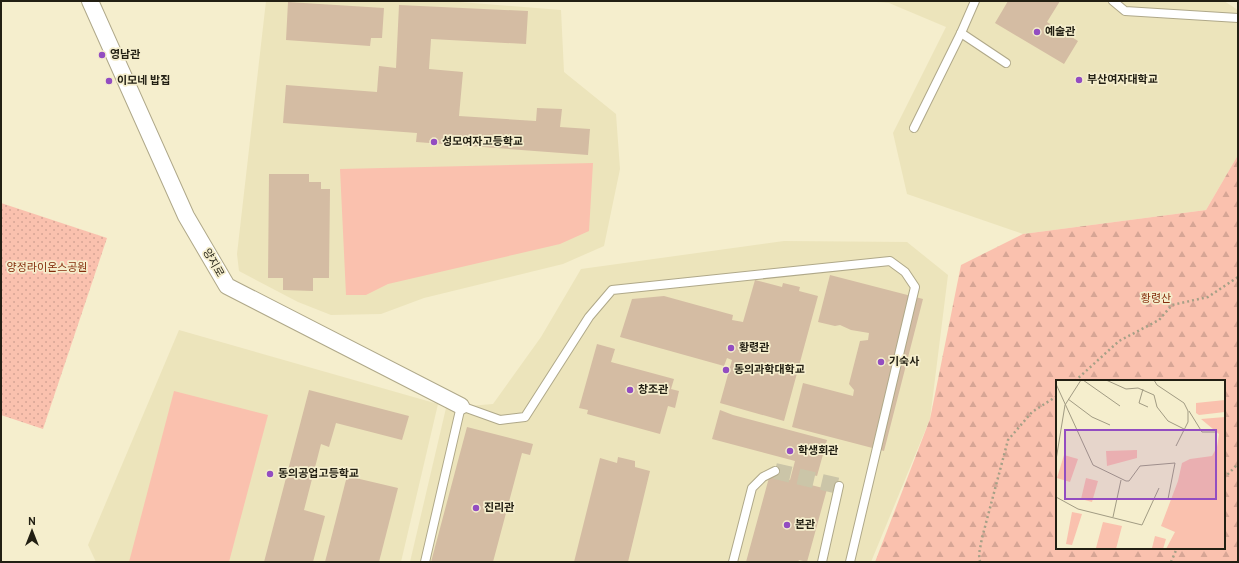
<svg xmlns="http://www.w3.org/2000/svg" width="1239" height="563" font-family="Overpass,'Noto Sans KR',sans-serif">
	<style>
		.built { fill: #ece4bb }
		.grass { fill: #fac1ae }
		.forest { fill: url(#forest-firs); fill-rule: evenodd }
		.park { fill: url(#park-dots) }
		.building { fill: #d4bca3 }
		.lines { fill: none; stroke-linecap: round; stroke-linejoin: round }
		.street-tunnel { stroke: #cbc5a8; stroke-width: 16; stroke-dasharray: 16 8; stroke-linecap: butt }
		.lane-casing { stroke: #afa889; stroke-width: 10 }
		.street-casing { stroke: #afa889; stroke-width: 18 }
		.path { stroke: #a6a087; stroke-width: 2.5; stroke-dasharray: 2 3; stroke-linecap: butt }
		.lane { stroke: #fff; stroke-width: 8 }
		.street { stroke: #fff; stroke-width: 16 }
		.poi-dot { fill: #934dc1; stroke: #f5eecd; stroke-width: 1.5 }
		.labels { text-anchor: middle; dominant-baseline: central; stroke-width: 3.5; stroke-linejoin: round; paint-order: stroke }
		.poi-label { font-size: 11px; font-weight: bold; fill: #221f13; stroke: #f5eecd; text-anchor: start }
		.street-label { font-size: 11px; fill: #221f13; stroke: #f5eecd }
		.park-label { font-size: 11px; fill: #842d0c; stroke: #f5eecd }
		.inset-road { fill: none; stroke: #a19b83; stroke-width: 1 }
		.view { fill: #934dc1; fill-opacity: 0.15; stroke: #934dc1; stroke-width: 2 }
		.inset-edge { fill: none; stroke: #221f13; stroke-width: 2 }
	</style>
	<defs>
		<pattern id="forest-firs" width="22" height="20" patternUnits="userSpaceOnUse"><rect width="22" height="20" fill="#fac1ae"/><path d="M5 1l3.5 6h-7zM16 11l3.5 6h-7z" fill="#d6a595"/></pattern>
		<pattern id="park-dots" width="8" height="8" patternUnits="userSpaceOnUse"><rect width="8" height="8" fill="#fac1ae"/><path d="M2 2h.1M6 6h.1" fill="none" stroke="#d6a595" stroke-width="1.8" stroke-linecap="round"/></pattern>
	</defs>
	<rect width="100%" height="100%" fill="#f5eecd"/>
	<g class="built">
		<polygon points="266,1 448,1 561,10 564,72 616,114 620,169 604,246 563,264 424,298 381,314 331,315 298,302 239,271 237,254"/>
		<polygon points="864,1 1224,1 1238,10 1238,155 1206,210 1023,234 907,194 893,133 946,27 889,3"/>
		<polygon points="784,241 907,242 948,275 930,419 871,562 410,562 446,408 493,404 541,337 581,269"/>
		<polygon points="179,330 438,404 401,562 96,562 88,545"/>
	</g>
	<g class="grass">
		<polygon points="593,163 589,231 560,244 388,284 366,295 346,295 340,169"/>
		<polygon points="174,391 268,415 229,562 129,562"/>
	</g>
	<path class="forest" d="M1238,155V562H875L930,419L961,265L1023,234L1206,210ZM1057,381H1224V548H1057Z"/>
	<polygon class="park" points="1,203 107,238 43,429 1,415"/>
	<g class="building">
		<polygon points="1008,1 1060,1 1047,22 1078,41 1064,64 995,23"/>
		<polygon points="288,2 384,8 382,38 371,38 370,46 286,40"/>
		<polygon points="399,5 528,11 526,44 431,39 429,69 463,72 459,116 536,121 537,108 562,109 560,127 590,129 588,155 416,142 417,133 283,123 286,85 377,92 379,66 396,68"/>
		<polygon points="269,174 309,174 309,182 321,182 321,189 330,189 329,278 313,278 313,291 283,290 283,278 268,278"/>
		<polygon points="830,275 923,299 884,451 792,427 803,383 853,396 854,390 849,384 860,341 868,340 869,333 851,330 840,325 835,326 818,322"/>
		<polygon points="755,280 782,287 783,283 800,287 799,291 818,296 784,421 720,403 732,360 727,358 724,366 620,337 632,299 664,296 733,315 732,320 743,322"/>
		<polygon points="597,344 615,349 611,362 674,379 671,389 679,391 675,408 668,406 660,434 587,414 588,410 579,408"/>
		<polygon points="309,390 409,416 402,440 336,423 329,447 321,444 304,510 325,516 313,562 264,562"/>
		<polygon points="720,410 733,415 827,440 817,476 806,473 803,483 827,489 807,562 799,560 798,562 746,562 770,474 790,480 795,461 712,439"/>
		<polygon points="467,427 533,444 530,455 522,453 493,562 431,562"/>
		<polygon points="618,457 635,461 635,467 650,471 628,562 574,562 600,458 617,463"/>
		<polygon points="347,476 398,488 379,562 325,562"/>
	</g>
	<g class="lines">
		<polyline class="street-tunnel" points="775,471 839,486"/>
		<g class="lane-casing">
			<g id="lane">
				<polyline points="1113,1 1125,11 1238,18"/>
				<polyline points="961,33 1006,63"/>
				<polyline points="914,128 961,33 975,1"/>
				<polyline points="425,562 461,406 500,420 525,417 589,317 612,290 890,261 905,272 915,287 850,562"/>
				<polyline points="733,562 752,488 763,477 775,471"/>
				<polyline points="822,562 839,486"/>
			</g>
		</g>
		<g class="street-casing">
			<polyline id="street" points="90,1 186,216 227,286 461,406"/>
		</g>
		<g class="path">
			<polyline points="1075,381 1119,341 1159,320 1172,305 1208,297 1238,277"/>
			<polyline points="1224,478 1238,464"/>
			<polyline points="980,562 979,554 982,538 1008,440 1032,412 1057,396"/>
			<polyline points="1171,562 1177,548"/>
		</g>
		<use href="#lane" class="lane"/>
		<use href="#street" class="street"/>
	</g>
	<g class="poi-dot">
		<circle cx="1037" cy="32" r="4"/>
		<circle cx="102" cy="55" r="4"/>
		<circle cx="1079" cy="80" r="4"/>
		<circle cx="109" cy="81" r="4"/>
		<circle cx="434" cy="142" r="4"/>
		<circle cx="731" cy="348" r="4"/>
		<circle cx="881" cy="362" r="4"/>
		<circle cx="726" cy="370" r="4"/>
		<circle cx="630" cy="390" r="4"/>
		<circle cx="790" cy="451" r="4"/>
		<circle cx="270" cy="474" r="4"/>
		<circle cx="476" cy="508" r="4"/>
		<circle cx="787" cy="525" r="4"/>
	</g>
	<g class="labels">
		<g class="poi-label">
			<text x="1045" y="32">예술관</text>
			<text x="110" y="55">영남관</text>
			<text x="1087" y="80">부산여자대학교</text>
			<text x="117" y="81">이모네 밥집</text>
			<text x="442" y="142">성모여자고등학교</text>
			<text x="739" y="348">황령관</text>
			<text x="889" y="362">기숙사</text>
			<text x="734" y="370">동의과학대학교</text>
			<text x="638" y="390">창조관</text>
			<text x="798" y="451">학생회관</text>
			<text x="278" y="474">동의공업고등학교</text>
			<text x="484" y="508">진리관</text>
			<text x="795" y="525">본관</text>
		</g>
		<g class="street-label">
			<text transform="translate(213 263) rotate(60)">양지로</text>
		</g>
		<g class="park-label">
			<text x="47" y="268">양정라이온스공원</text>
			<text x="1156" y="299">황령산</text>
		</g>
	</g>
	<g transform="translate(1056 380)">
		<rect width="169" height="169" fill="#f5eecd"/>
		<path d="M169,20V32L143,35L140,33V23ZM81,70V78L51,86L50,71ZM30,98L42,101L36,122L25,119ZM16,132L26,134L16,165L10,164ZM47,142L66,146L60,169L40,168Z" fill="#fac1ae"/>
		<path d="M169,37V169H110L119,152L105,146L122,101L126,83L134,79L156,76L161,67L163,54L145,39Z" fill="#fac1ae"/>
		<path d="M8,75L22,79L14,102L1,98ZM99,156L110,159L107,169L96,168Z" fill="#fac1ae"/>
		<path class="inset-road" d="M27,0L64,26M50,0L70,9L82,8L98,15L101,27L112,41L128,49M98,0L101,5L128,23L132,31V42L120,66M0,4L37,85L70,101H73L84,86L119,83L112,119H109M87,9L83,23L92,27M12,19L36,37L54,45M133,31L146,52H160M0,80L9,25L25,0M0,117L22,129L86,145L103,108M57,137L65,100"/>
		<path class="view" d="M9,50H160V119H9Z"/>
		<rect width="169" height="169" class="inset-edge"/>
	</g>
	<rect width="1239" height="563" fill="none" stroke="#221f13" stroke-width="4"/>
	<g transform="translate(32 531)" stroke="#f5eecd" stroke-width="3" paint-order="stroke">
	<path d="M0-3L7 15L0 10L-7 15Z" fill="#221f13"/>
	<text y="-6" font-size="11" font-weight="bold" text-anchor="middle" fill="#221f13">N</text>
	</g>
</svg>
